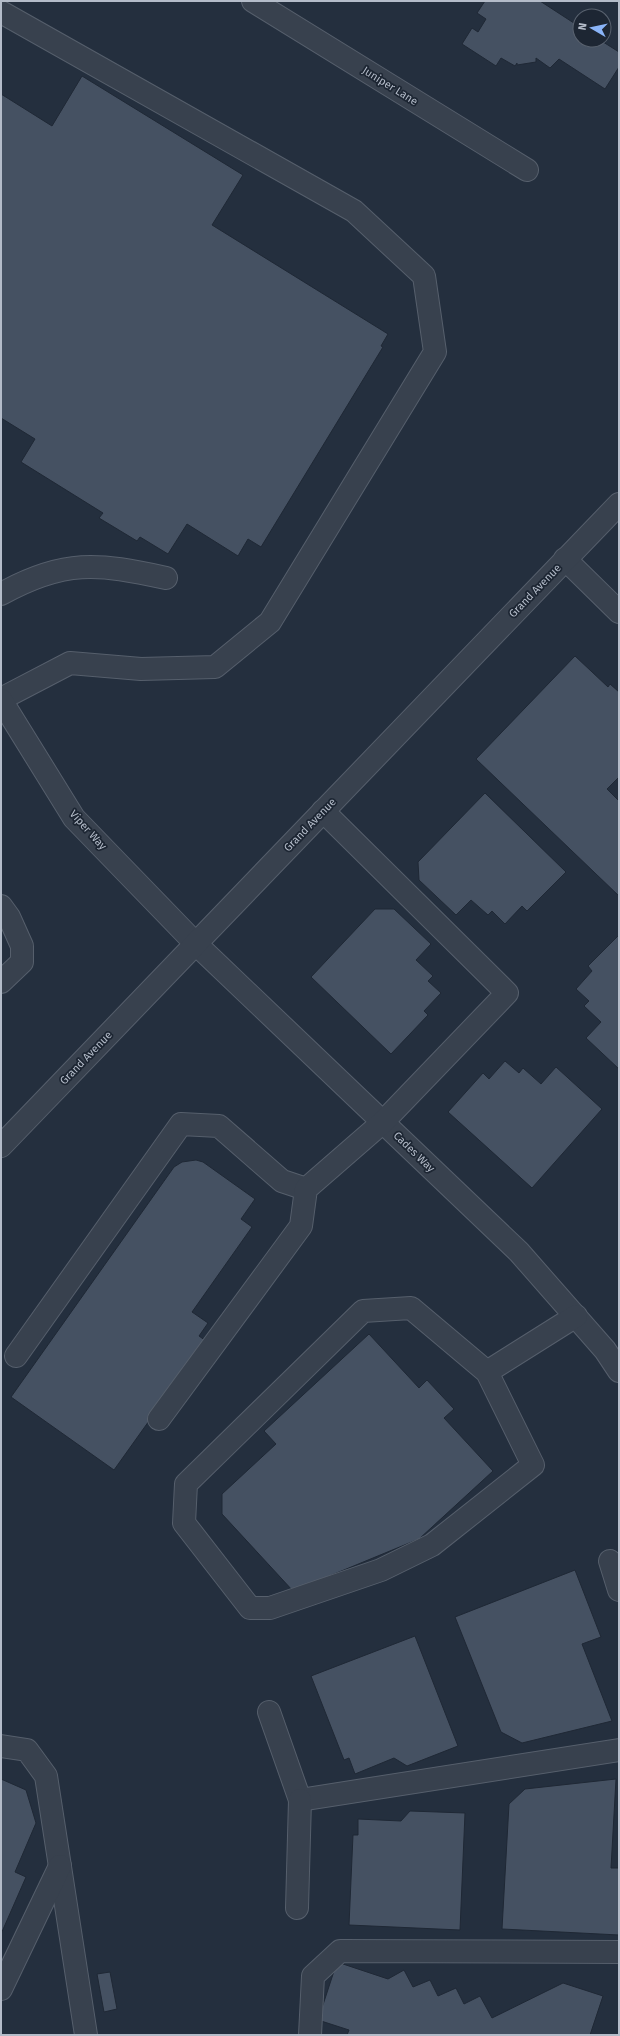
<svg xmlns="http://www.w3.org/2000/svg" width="620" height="2036" font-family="'Fira Sans',sans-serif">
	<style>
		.building { fill: #455162; stroke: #1f2835 }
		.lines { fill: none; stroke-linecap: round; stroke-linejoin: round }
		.minor-casing { stroke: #565f6c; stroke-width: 24 }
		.minor { stroke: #38414e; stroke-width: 22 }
		.labels { text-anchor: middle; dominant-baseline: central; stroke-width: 3.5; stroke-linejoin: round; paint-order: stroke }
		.street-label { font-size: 11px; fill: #b4bcc9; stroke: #1d2633 }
	</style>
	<rect width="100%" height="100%" fill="#242f3e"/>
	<g class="building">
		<polygon points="485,1 540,1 580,27 580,40 600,40 619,52 619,67 605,89 559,59 550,68 536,58 536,62 517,65 517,63 515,66 501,58 496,66 462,44 472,28 478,32 486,19 477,13"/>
		<polygon points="82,76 243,175 212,225 388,334 381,346 383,347 261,547 248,539 238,556 187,524 168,554 140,537 137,541 99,518 103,513 21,462 35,439 1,418 1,94 52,126"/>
		<polygon points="575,656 608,687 610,684 619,692 619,777 607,789 619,801 619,896 476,759"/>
		<polygon points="485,793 566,872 527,911 522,906 505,924 492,911 488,915 471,900 456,915 419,880 418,862"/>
		<polygon points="375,909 394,909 431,944 416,960 433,976 428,981 441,993 424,1011 428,1015 391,1054 311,977"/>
		<polygon points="619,935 619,1069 586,1038 601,1022 584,1006 589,1001 576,989 592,971 588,966"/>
		<polygon points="505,1061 519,1073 523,1068 541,1084 556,1067 602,1109 532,1188 448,1112 483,1073 489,1079"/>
		<polygon points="196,1160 203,1162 255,1199 241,1219 252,1227 192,1312 208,1323 199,1336 206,1341 114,1470 11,1397 174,1167 182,1162"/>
		<polygon points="369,1334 419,1388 427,1380 454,1409 444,1418 493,1471 419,1539 293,1591 222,1514 222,1494 276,1444 264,1431"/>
		<polygon points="575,1570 601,1637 582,1644 612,1721 522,1743 501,1732 455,1617"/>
		<polygon points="415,1636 458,1746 407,1766 394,1758 355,1774 349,1758 344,1760 311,1676"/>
		<polygon points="1,1779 26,1790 36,1823 15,1872 26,1877 1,1934"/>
		<polygon points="616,1779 611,1868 619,1868 619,1935 502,1929 509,1804 525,1789"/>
		<polygon points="410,1811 465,1813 460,1930 349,1925 353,1835 358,1835 358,1819 401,1821"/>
		<polygon points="337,1962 388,1979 404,1970 413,1987 430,1980 438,1996 456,1988 464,2004 480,1996 492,2018 563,1983 603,1996 590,2035 347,2035 349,2030 318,2020"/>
		<polygon points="110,1972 117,2009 104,2012 97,1974"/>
	</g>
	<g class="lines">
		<g class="minor-casing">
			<g id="minor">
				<polyline points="253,1 527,170"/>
				<polyline points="1,12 354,211 424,276 435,352 270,622 215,667 141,669 70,663 1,699"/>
				<polyline points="565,559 619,612"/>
				<path d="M1,594C64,559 98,563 166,578"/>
				<polyline points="1,700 74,818 196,944 519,1252 605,1350 619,1371"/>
				<polyline points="1,906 9,917 22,946 22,962 1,982"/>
				<polyline points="1,1146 619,504"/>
				<polyline points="16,1356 181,1124 219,1126 282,1181 306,1189"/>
				<polyline points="487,1372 533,1465 432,1545 381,1570 270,1608 250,1608 184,1523 186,1484 363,1311 411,1308 487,1372 576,1316"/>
				<polyline points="159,1419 301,1226 306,1189 383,1122 507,993 323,811"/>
				<polyline points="610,1561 619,1590"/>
				<polyline points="269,1712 300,1800 619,1750"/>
				<polyline points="1,1746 27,1750 46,1776 86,2035"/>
				<polyline points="297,1908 300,1800"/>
				<polyline points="1,1989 60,1866"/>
				<polyline points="310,2035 313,1976 340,1951 619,1952"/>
			</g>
		</g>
		<use href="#minor" class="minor"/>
	</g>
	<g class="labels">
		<g class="street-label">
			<text transform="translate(390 86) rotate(32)">Juniper Lane</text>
			<text transform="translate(535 591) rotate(-46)">Grand Avenue</text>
			<text transform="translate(310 825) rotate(-46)">Grand Avenue</text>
			<text transform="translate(88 830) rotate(48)">Viper Way</text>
			<text transform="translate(86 1058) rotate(-46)">Grand Avenue</text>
			<text transform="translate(414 1152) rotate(44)">Cades Way</text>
		</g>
	</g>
	<rect width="620" height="2036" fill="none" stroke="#b4bcc9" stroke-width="4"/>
	<g transform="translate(592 28) rotate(279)"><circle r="19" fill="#1d2633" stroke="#59626f"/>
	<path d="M0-3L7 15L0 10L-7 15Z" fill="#8ab4f8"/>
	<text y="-6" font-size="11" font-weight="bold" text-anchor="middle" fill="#b4bcc9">N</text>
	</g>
</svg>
